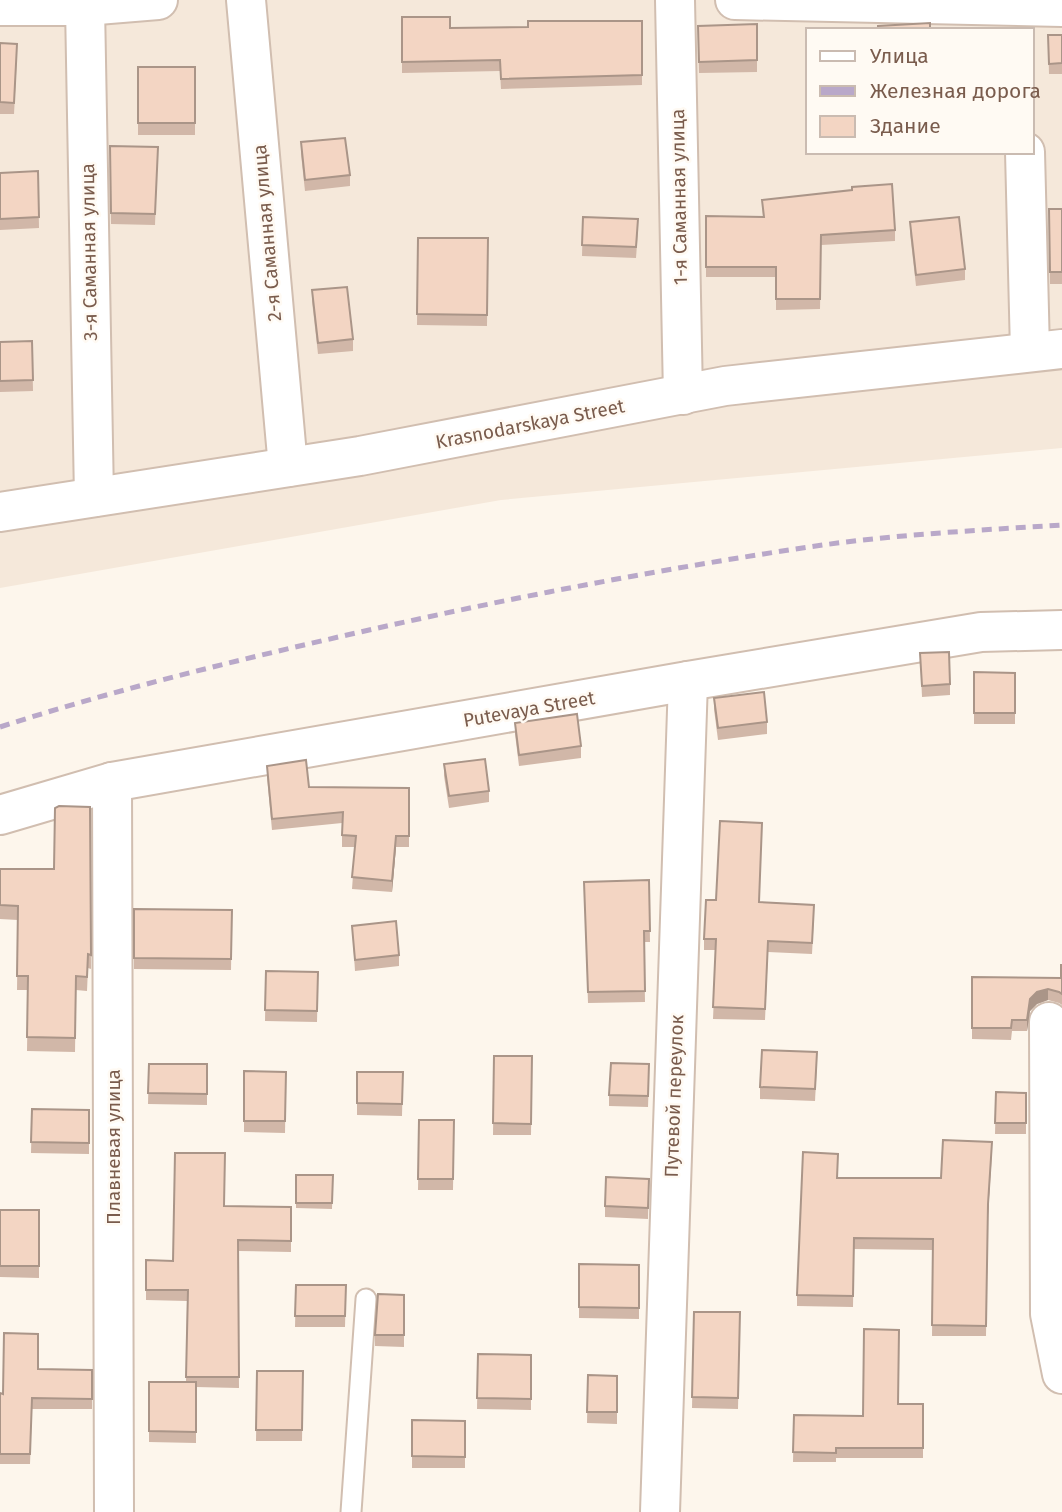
<svg xmlns="http://www.w3.org/2000/svg" width="1062" height="1512" font-family="'Fira Sans',sans-serif">
	<style>
		.residential { fill: #f5e8da; fill-rule: evenodd }
		.lines { fill: none; stroke-linecap: round; stroke-linejoin: round }
		.service-casing { stroke: #d1beb0; stroke-width: 23 }
		.minor-casing { stroke: #d1beb0; stroke-width: 42 }
		.service { stroke: #fff; stroke-width: 19 }
		.minor { stroke: #fff; stroke-width: 38 }
		.rail { stroke: #b9a8c9; stroke-width: 5; stroke-dasharray: 10 7; stroke-linecap: butt }
		.wall { fill: #d1b7a8 }
		.shaded-wall { fill: #aa9588 }
		.building { fill: #f3d5c3; stroke: #aa9588; stroke-width: 2 }
		.labels { text-anchor: middle; dominant-baseline: central; stroke-width: 5; stroke-linejoin: round; paint-order: stroke }
		.street-label { font-size: 19px; fill: #7a5c4d; stroke: #fffaf3 }
	</style>
	<rect width="100%" height="100%" fill="#fdf6ec"/>
	<path class="residential" d="M0,0H1062V448L501,500L0,588ZM808,30H1032V152H808Z"/>
	<g class="lines">
		<g class="service-casing">
			<polyline id="service" points="351,1512 366,1299"/>
		</g>
		<g class="minor-casing">
			<g id="minor">
				<polyline points="246,0 288,467"/>
				<polyline points="675,0 683,395"/>
				<polyline points="735,0 1062,7"/>
				<polyline points="0,6 85,6 158,0"/>
				<polyline points="85,6 94,497"/>
				<polyline points="1025,152 1030,351"/>
				<polyline points="0,512 360,456 725,386 1062,349"/>
				<polyline points="112,782 114,1512"/>
				<polyline points="0,815 112,782 688,681 981,632 1062,630"/>
				<polyline points="1049,1022 1050,1314 1062,1374"/>
				<polyline points="660,1512 688,681"/>
			</g>
		</g>
		<use href="#service" class="service"/>
		<use href="#minor" class="minor"/>
		<path class="rail" d="M0,727C114,690 230,662 347,635C504,599 664,568 823,545C902,534 983,530 1062,525"/>
	</g>
	<g class="wall">
		<polygon points="402,17 450,28 528,27 642,21 642,85 501,89 500,71 402,73"/>
		<polygon points="757,24 757,72 699,73 698,26"/>
		<polygon points="1048,35 1062,35 1062,74 1049,74"/>
		<polygon points="0,43 17,55 14,114 0,114"/>
		<rect x="138" y="67" width="57" height="68"/>
		<polygon points="301,142 350,175 350,186 305,191 301,154"/>
		<polygon points="110,146 158,147 155,225 111,224"/>
		<rect x="876" y="152" width="36" height="1"/>
		<polygon points="38,171 39,228 0,230 0,173"/>
		<polygon points="762,200 895,230 895,241 821,245 820,309 776,310 776,277 706,277 706,216 763,217"/>
		<polygon points="1049,209 1062,209 1062,284 1050,284"/>
		<polygon points="583,217 638,230 636,258 582,256"/>
		<polygon points="910,222 965,269 965,280 916,286 910,233"/>
		<polygon points="418,238 488,238 487,326 417,325"/>
		<polygon points="312,290 353,339 353,351 318,354 312,301"/>
		<polygon points="32,341 33,391 0,392 0,342"/>
		<polygon points="920,653 950,684 950,695 922,697"/>
		<polygon points="974,672 1015,673 1015,724 974,724"/>
		<polygon points="714,698 767,722 767,734 718,740 714,709"/>
		<polygon points="515,723 581,746 581,758 519,766 515,734"/>
		<polygon points="444,764 489,791 489,802 449,808 444,776"/>
		<polygon points="267,766 309,787 409,788 409,847 396,847 392,892 352,889 355,847 342,847 342,823 272,830 267,777"/>
		<polygon points="90,807 91,969 88,968 87,991 76,990 75,1052 27,1051 28,990 17,990 18,920 0,919 0,869 54,869"/>
		<polygon points="649,880 650,942 644,942 645,1002 588,1003 584,882"/>
		<polygon points="716,900 760,902 814,916 812,954 768,952 765,1020 713,1019 716,950 704,950 704,939"/>
		<polygon points="134,909 232,910 231,970 134,969"/>
		<polygon points="352,926 399,955 399,966 355,971"/>
		<polygon points="1062,965 1062,1005 1059,1003 1048,1000 1037,1004 1030,1011 1027,1031 1012,1031 1011,1040 972,1039 972,977 1061,978"/>
		<polygon points="266,971 318,972 317,1022 265,1021"/>
		<polygon points="494,1056 532,1056 531,1135 493,1135"/>
		<polygon points="149,1064 207,1064 207,1105 148,1104"/>
		<polygon points="817,1064 815,1101 760,1099 760,1087"/>
		<polygon points="244,1071 286,1072 285,1133 244,1132"/>
		<polygon points="357,1072 403,1072 402,1116 357,1115"/>
		<polygon points="649,1076 648,1107 609,1106 609,1095"/>
		<polygon points="996,1092 1026,1093 1026,1134 995,1134"/>
		<polygon points="32,1109 89,1110 89,1154 31,1153"/>
		<polygon points="419,1120 454,1120 453,1190 418,1190"/>
		<polygon points="992,1153 988,1215 986,1336 932,1336 933,1250 854,1249 853,1307 797,1306 797,1295 837,1178 941,1178"/>
		<polygon points="296,1175 333,1175 332,1209 296,1208"/>
		<polygon points="649,1179 648,1219 605,1217 605,1206"/>
		<polygon points="224,1206 291,1207 291,1252 238,1251 239,1388 196,1387 196,1443 149,1442 149,1382 186,1382 187,1301 146,1300 146,1260 173,1261"/>
		<polygon points="0,1210 39,1210 39,1278 0,1277"/>
		<polygon points="579,1264 639,1265 639,1319 579,1318"/>
		<polygon points="296,1285 346,1285 345,1327 295,1327"/>
		<polygon points="404,1295 404,1347 375,1346 375,1335"/>
		<polygon points="694,1312 740,1312 738,1409 692,1408"/>
		<polygon points="478,1354 531,1355 531,1410 477,1409"/>
		<polygon points="38,1369 92,1370 92,1409 32,1409 30,1464 0,1464 0,1393 3,1394"/>
		<polygon points="257,1371 303,1371 302,1441 256,1441"/>
		<polygon points="588,1375 617,1376 617,1424 587,1423"/>
		<polygon points="898,1404 923,1404 923,1458 836,1458 836,1462 793,1462 794,1415 863,1416"/>
		<polygon points="412,1420 465,1421 465,1468 412,1468"/>
	</g>
	<g class="shaded-wall">
		<polygon points="396,836 396,847 392,892 392,881"/>
		<polygon points="1048,989 1048,1000 1037,1004 1030,1011 1027,1031 1027,1020 1030,999 1037,992"/>
		<polygon points="992,1142 988,1215 986,1336 988,1204"/>
	</g>
	<g class="building">
		<polygon points="402,17 450,17 450,28 528,27 528,21 642,21 642,75 501,79 500,60 402,62"/>
		<polygon points="930,23 930,30 878,30 878,26"/>
		<polygon points="757,24 757,60 699,62 698,26"/>
		<polygon points="1048,35 1062,35 1062,63 1049,64"/>
		<polygon points="0,43 17,44 14,103 0,102"/>
		<rect x="138" y="67" width="57" height="56"/>
		<polygon points="345,138 350,175 305,180 301,142"/>
		<polygon points="110,146 158,147 155,214 111,213"/>
		<polygon points="38,171 39,217 0,219 0,173"/>
		<polygon points="892,184 895,230 821,235 820,299 776,299 776,267 706,267 706,216 764,217 762,200 852,190 852,187"/>
		<polygon points="1049,209 1062,209 1062,272 1050,272"/>
		<polygon points="583,217 638,219 636,247 582,245"/>
		<polygon points="959,217 965,269 916,275 910,222"/>
		<polygon points="418,238 488,238 487,315 417,314"/>
		<polygon points="347,287 353,339 318,343 312,290"/>
		<polygon points="32,341 33,380 0,381 0,342"/>
		<polygon points="949,652 950,684 922,686 920,653"/>
		<polygon points="974,672 1015,673 1015,713 974,713"/>
		<polygon points="764,692 767,722 718,728 714,698"/>
		<polygon points="577,714 581,746 519,755 515,723"/>
		<polygon points="485,759 489,791 449,796 444,764"/>
		<polygon points="306,760 309,787 409,788 409,836 396,836 392,881 352,877 356,836 342,835 343,812 272,819 267,766"/>
		<polygon points="59,806 90,807 91,955 88,954 87,977 76,976 75,1038 27,1037 28,976 17,976 18,906 0,905 0,869 54,869 55,808"/>
		<polygon points="720,821 762,823 759,902 814,905 812,943 768,941 765,1009 713,1007 716,939 704,939 706,900 716,900"/>
		<polygon points="649,880 650,931 644,931 645,991 588,992 584,882"/>
		<polygon points="134,909 232,910 231,959 134,958"/>
		<polygon points="396,921 399,955 355,960 352,926"/>
		<polygon points="1061,965 1062,965 1062,994 1059,992 1048,989 1037,992 1030,999 1027,1020 1012,1020 1011,1028 972,1028 972,977 1061,978"/>
		<polygon points="266,971 318,972 317,1011 265,1010"/>
		<polygon points="762,1050 817,1052 815,1089 760,1087"/>
		<polygon points="494,1056 532,1056 531,1124 493,1123"/>
		<polygon points="611,1063 649,1064 648,1096 609,1095"/>
		<polygon points="149,1064 207,1064 207,1094 148,1093"/>
		<polygon points="244,1071 286,1072 285,1121 244,1121"/>
		<polygon points="357,1072 403,1072 402,1104 357,1103"/>
		<polygon points="996,1092 1026,1093 1026,1123 995,1123"/>
		<polygon points="32,1109 89,1110 89,1143 31,1142"/>
		<polygon points="419,1120 454,1120 453,1179 418,1179"/>
		<polygon points="943,1140 992,1142 988,1204 986,1326 932,1325 933,1239 854,1238 853,1296 797,1295 803,1152 838,1154 837,1178 941,1178"/>
		<polygon points="175,1153 225,1153 224,1206 291,1207 291,1241 238,1240 239,1377 186,1377 188,1290 146,1290 146,1260 173,1261"/>
		<polygon points="296,1175 333,1175 332,1203 296,1203"/>
		<polygon points="606,1177 649,1179 648,1208 605,1206"/>
		<rect x="0" y="1210" width="39" height="56"/>
		<polygon points="579,1264 639,1265 639,1308 579,1307"/>
		<polygon points="296,1285 346,1285 345,1316 295,1316"/>
		<polygon points="378,1294 404,1295 404,1335 375,1335"/>
		<polygon points="694,1312 740,1312 738,1398 692,1397"/>
		<polygon points="864,1329 899,1330 898,1404 923,1404 923,1448 836,1448 836,1453 793,1452 794,1415 863,1416"/>
		<polygon points="4,1333 38,1334 38,1369 92,1370 92,1399 32,1398 30,1454 0,1454 0,1393 3,1394"/>
		<polygon points="478,1354 531,1355 531,1399 477,1398"/>
		<polygon points="257,1371 303,1371 302,1430 256,1430"/>
		<polygon points="588,1375 617,1376 617,1412 587,1412"/>
		<polygon points="149,1382 196,1382 196,1432 149,1431"/>
		<polygon points="412,1420 465,1421 465,1457 412,1456"/>
	</g>
	<g class="labels">
		<g class="street-label">
			<text transform="translate(679 197) rotate(-91)">1-я Саманная улица</text>
			<text transform="translate(267 233) rotate(-95)">2-я Саманная улица</text>
			<text transform="translate(89 252) rotate(-91)">3-я Саманная улица</text>
			<text transform="translate(530 424) rotate(-11)">Krasnodarskaya Street</text>
			<text transform="translate(529 709) rotate(-10)">Putevaya Street</text>
			<text transform="translate(674 1096) rotate(-88)">Путевой переулок</text>
			<text transform="translate(113 1147) rotate(-90)">Плавневая улица</text>
		</g>
	</g>
	<rect x="806" y="28" width="228" height="126" fill="#fffaf3" stroke="#cabbb1" stroke-width="2"/>
	<rect x="820" y="51" width="35" height="10" fill="#ffffff" stroke="#cabbb1" stroke-width="2"/>
	<text x="870" y="63" font-size="21" fill="#7a5c4d">Улица</text>
	<rect x="820" y="86" width="35" height="10" fill="#b9a8c9" stroke="#cabbb1" stroke-width="2"/>
	<text x="870" y="98" font-size="21" fill="#7a5c4d">Железная дорога</text>
	<rect x="820" y="116" width="35" height="21" fill="#f3d5c3" stroke="#cabbb1" stroke-width="2"/>
	<text x="870" y="133" font-size="21" fill="#7a5c4d">Здание</text>
</svg>
